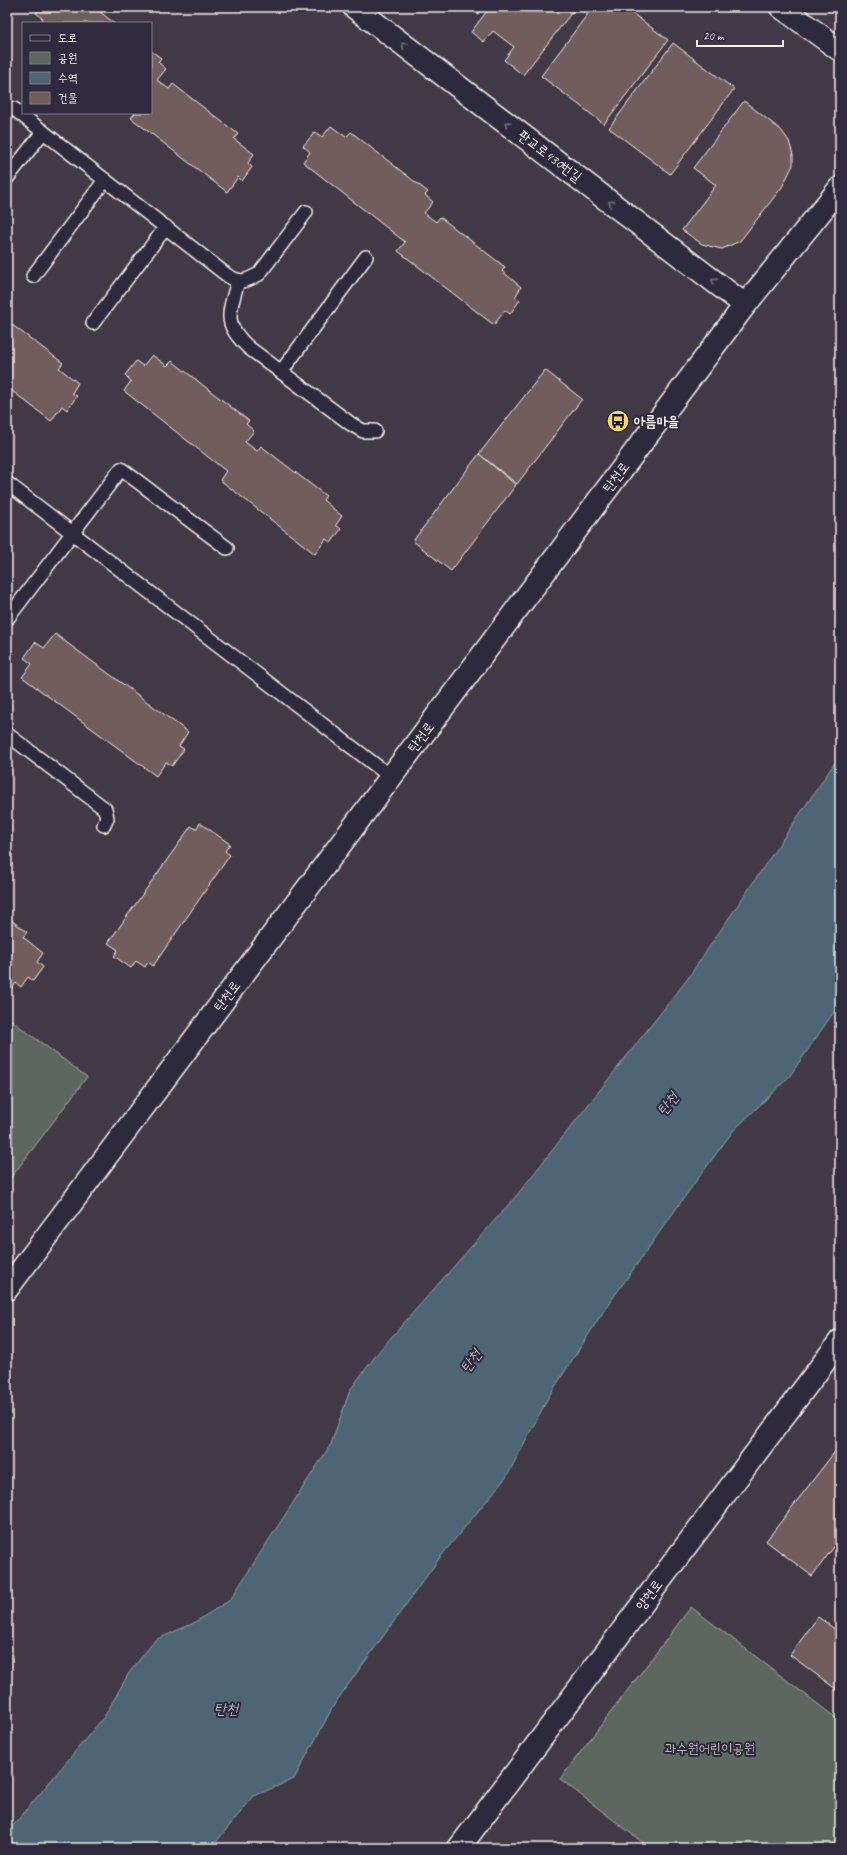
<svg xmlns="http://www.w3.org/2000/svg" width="847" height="1855" font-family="Caveat,'Poor Story',sans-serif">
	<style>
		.green { fill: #5b685e; stroke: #a8aca3 }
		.water { fill: #4d6676; stroke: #909ea4 }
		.building { fill: #6f5d5c; stroke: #f4f1e8 }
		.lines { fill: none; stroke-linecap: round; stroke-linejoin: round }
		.service-casing { stroke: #f4f1e8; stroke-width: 16 }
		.minor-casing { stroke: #f4f1e8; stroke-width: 25 }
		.secondary-casing { stroke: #f4f1e8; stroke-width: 25 }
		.service { stroke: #2f2a3d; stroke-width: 13 }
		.minor { stroke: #2f2a3d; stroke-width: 22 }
		.secondary { stroke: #2f2a3d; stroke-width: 22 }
		.oneway { stroke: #747079 }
		.labels { text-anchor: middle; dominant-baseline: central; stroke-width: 4; stroke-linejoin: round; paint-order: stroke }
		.street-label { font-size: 14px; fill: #f4f1e8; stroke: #2f2a3d }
		.poi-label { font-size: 14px; font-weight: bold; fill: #f4f1e8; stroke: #2f2a3d; text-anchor: start }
		.park-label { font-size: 14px; fill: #b7bab1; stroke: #2f2a3d }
		.water-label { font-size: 15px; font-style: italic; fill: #b1b9ba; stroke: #2f2a3d }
	</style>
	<rect width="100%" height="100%" fill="#423946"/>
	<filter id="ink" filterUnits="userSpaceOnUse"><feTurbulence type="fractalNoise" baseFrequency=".025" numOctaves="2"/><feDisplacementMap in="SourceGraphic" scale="8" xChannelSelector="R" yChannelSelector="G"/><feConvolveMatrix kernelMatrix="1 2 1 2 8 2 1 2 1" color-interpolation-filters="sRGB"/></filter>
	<g filter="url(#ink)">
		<g class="green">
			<polygon points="7,1017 87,1077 7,1183"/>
			<polygon points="691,1607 840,1721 840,1848 650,1848 560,1779"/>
		</g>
		<polygon class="water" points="840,755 840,1003 789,1077 733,1131 688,1192 603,1312 549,1396 507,1476 441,1556 335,1703 294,1779 254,1796 211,1848 7,1848 7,1833 104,1717 129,1673 155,1640 192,1624 230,1600 331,1444 350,1390 380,1350 517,1195 686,981"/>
		<g class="building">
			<polygon points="41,7 94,7 114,23 40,23 43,19 36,13"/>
			<polygon points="467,7 483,7 478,14"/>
			<polygon points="490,7 576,7 523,75 504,60 514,47 493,31 484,42 471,32"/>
			<polygon points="593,7 624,7 668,40 604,124 541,76"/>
			<polygon points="673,43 734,89 670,174 609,128"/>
			<polygon points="151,51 161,58 158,62 166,69 157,80 169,89 173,84 238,134 234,139 254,154 248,163 252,167 242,181 238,177 227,192 131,118 135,113 151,113"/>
			<polygon points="744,101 781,130 789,141 793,155 793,165 782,187 740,241 722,249 713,247 702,244 682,230 716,185 693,168"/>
			<polygon points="331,126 346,137 351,132 428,192 425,195 433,202 424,213 436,222 440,217 505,267 502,271 521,287 515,297 520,300 510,314 505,310 494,325 398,251 405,242 303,162 310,152 303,146 315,132 322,137"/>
			<polygon points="7,321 63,363 59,368 78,383 72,393 77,396 67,410 62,406 51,421 7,387"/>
			<polygon points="152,355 167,366 172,361 249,421 246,424 254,431 245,442 257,451 261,446 326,496 323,500 342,516 336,525 341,529 331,543 326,539 315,554 220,480 226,471 124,391 131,381 125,375 136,361 143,366"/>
			<polygon points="545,370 582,399 517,484 479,454"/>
			<polygon points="479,454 516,485 451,571 413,541"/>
			<polygon points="55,634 188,732 179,746 184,749 172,766 166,762 156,776 22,677 32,664 24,658 35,642 44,648"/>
			<polygon points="200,823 230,844 225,851 230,855 153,966 148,962 145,967 136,961 131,968 114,956 118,950 108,943 191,826 196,829"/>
			<polygon points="7,917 27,932 23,937 43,953 37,962 43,967 33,981 28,977 21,987 16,983 12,988 7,985"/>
			<polygon points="840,1445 840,1539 812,1576 766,1541"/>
			<polygon points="818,1617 840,1633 840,1692 790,1655"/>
		</g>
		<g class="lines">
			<g class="service-casing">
				<g id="service">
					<path d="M7,108L14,109L228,276C242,284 246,281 259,274L306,212"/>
					<polyline points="7,178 43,132"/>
					<polyline points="33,276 105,180"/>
					<path d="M238,281C229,314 222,323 249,348L351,424L363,431H375"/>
					<polyline points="93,323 166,227"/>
					<polyline points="281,372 366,257"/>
					<polyline points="7,483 391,777"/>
					<polyline points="7,619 121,469 227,548"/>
					<polyline points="7,734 105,809 107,818 104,825"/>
				</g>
			</g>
			<g class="minor-casing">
				<polyline id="minor" points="354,7 745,305"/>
			</g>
			<g class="secondary-casing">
				<g id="secondary">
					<polyline points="781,7 840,50"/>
					<polyline points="7,1289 745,305 840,188"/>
					<polyline points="459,1848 840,1341"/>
				</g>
			</g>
			<use href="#service" class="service"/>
			<use href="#minor" class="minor"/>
			<use href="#secondary" class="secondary"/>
		</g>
		<defs><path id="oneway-chevron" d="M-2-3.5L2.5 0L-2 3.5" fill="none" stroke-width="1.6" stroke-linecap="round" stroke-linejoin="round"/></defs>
		<g class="oneway">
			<use href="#oneway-chevron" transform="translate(404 45) rotate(-143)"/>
			<use href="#oneway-chevron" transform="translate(507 124) rotate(-143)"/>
			<use href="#oneway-chevron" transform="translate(611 203) rotate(-143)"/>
			<use href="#oneway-chevron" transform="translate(714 281) rotate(-143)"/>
		</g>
	</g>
	<defs>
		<g id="bus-disc" transform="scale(1.15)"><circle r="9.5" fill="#ffd166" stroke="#2f2a3d"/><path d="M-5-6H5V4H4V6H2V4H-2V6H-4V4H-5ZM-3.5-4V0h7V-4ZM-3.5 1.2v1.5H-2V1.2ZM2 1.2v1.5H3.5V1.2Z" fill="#111"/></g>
	</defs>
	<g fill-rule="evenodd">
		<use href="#bus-disc" x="618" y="421"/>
	</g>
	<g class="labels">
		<g class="street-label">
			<text transform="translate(550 156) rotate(37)">판교로430번길</text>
			<text transform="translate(616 477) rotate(-53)">탄천로</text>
			<text transform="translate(421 737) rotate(-53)">탄천로</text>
			<text transform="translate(227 996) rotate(-53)">탄천로</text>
			<text transform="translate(649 1595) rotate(-53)">양현로</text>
		</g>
		<g class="poi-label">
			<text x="634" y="421">아름마을</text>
		</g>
		<g class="park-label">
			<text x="710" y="1748">과수원어린이공원</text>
		</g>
		<g class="water-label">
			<text transform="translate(668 1104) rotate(-52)">탄천</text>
			<text transform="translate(471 1361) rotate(-54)">탄천</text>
			<text x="226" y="1709">탄천</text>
		</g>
	</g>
	<rect width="847" height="1855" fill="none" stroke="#2f2a3d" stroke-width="24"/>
	<rect x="12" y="12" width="823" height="1831" fill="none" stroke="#f4f1e8" stroke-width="1.5" filter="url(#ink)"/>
	<rect x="22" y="22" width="130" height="92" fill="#2f2a3d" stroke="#7e7a81"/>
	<rect x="30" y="35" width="20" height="6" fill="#2f2a3d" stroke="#7e7a81"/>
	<text x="58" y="42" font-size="12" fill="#f4f1e8">도로</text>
	<rect x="30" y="52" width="20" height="12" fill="#5b685e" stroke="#7e7a81"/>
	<text x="58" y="62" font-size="12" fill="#f4f1e8">공원</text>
	<rect x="30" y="72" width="20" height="12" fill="#4d6676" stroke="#7e7a81"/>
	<text x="58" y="82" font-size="12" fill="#f4f1e8">수역</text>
	<rect x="30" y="92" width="20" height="12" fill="#6f5d5c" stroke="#7e7a81"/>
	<text x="58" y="102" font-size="12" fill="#f4f1e8">건물</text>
	<path d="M697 40v6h86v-6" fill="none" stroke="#f4f1e8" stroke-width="2"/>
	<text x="703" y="40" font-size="12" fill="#f4f1e8" stroke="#2f2a3d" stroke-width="3" paint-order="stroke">20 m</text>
</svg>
